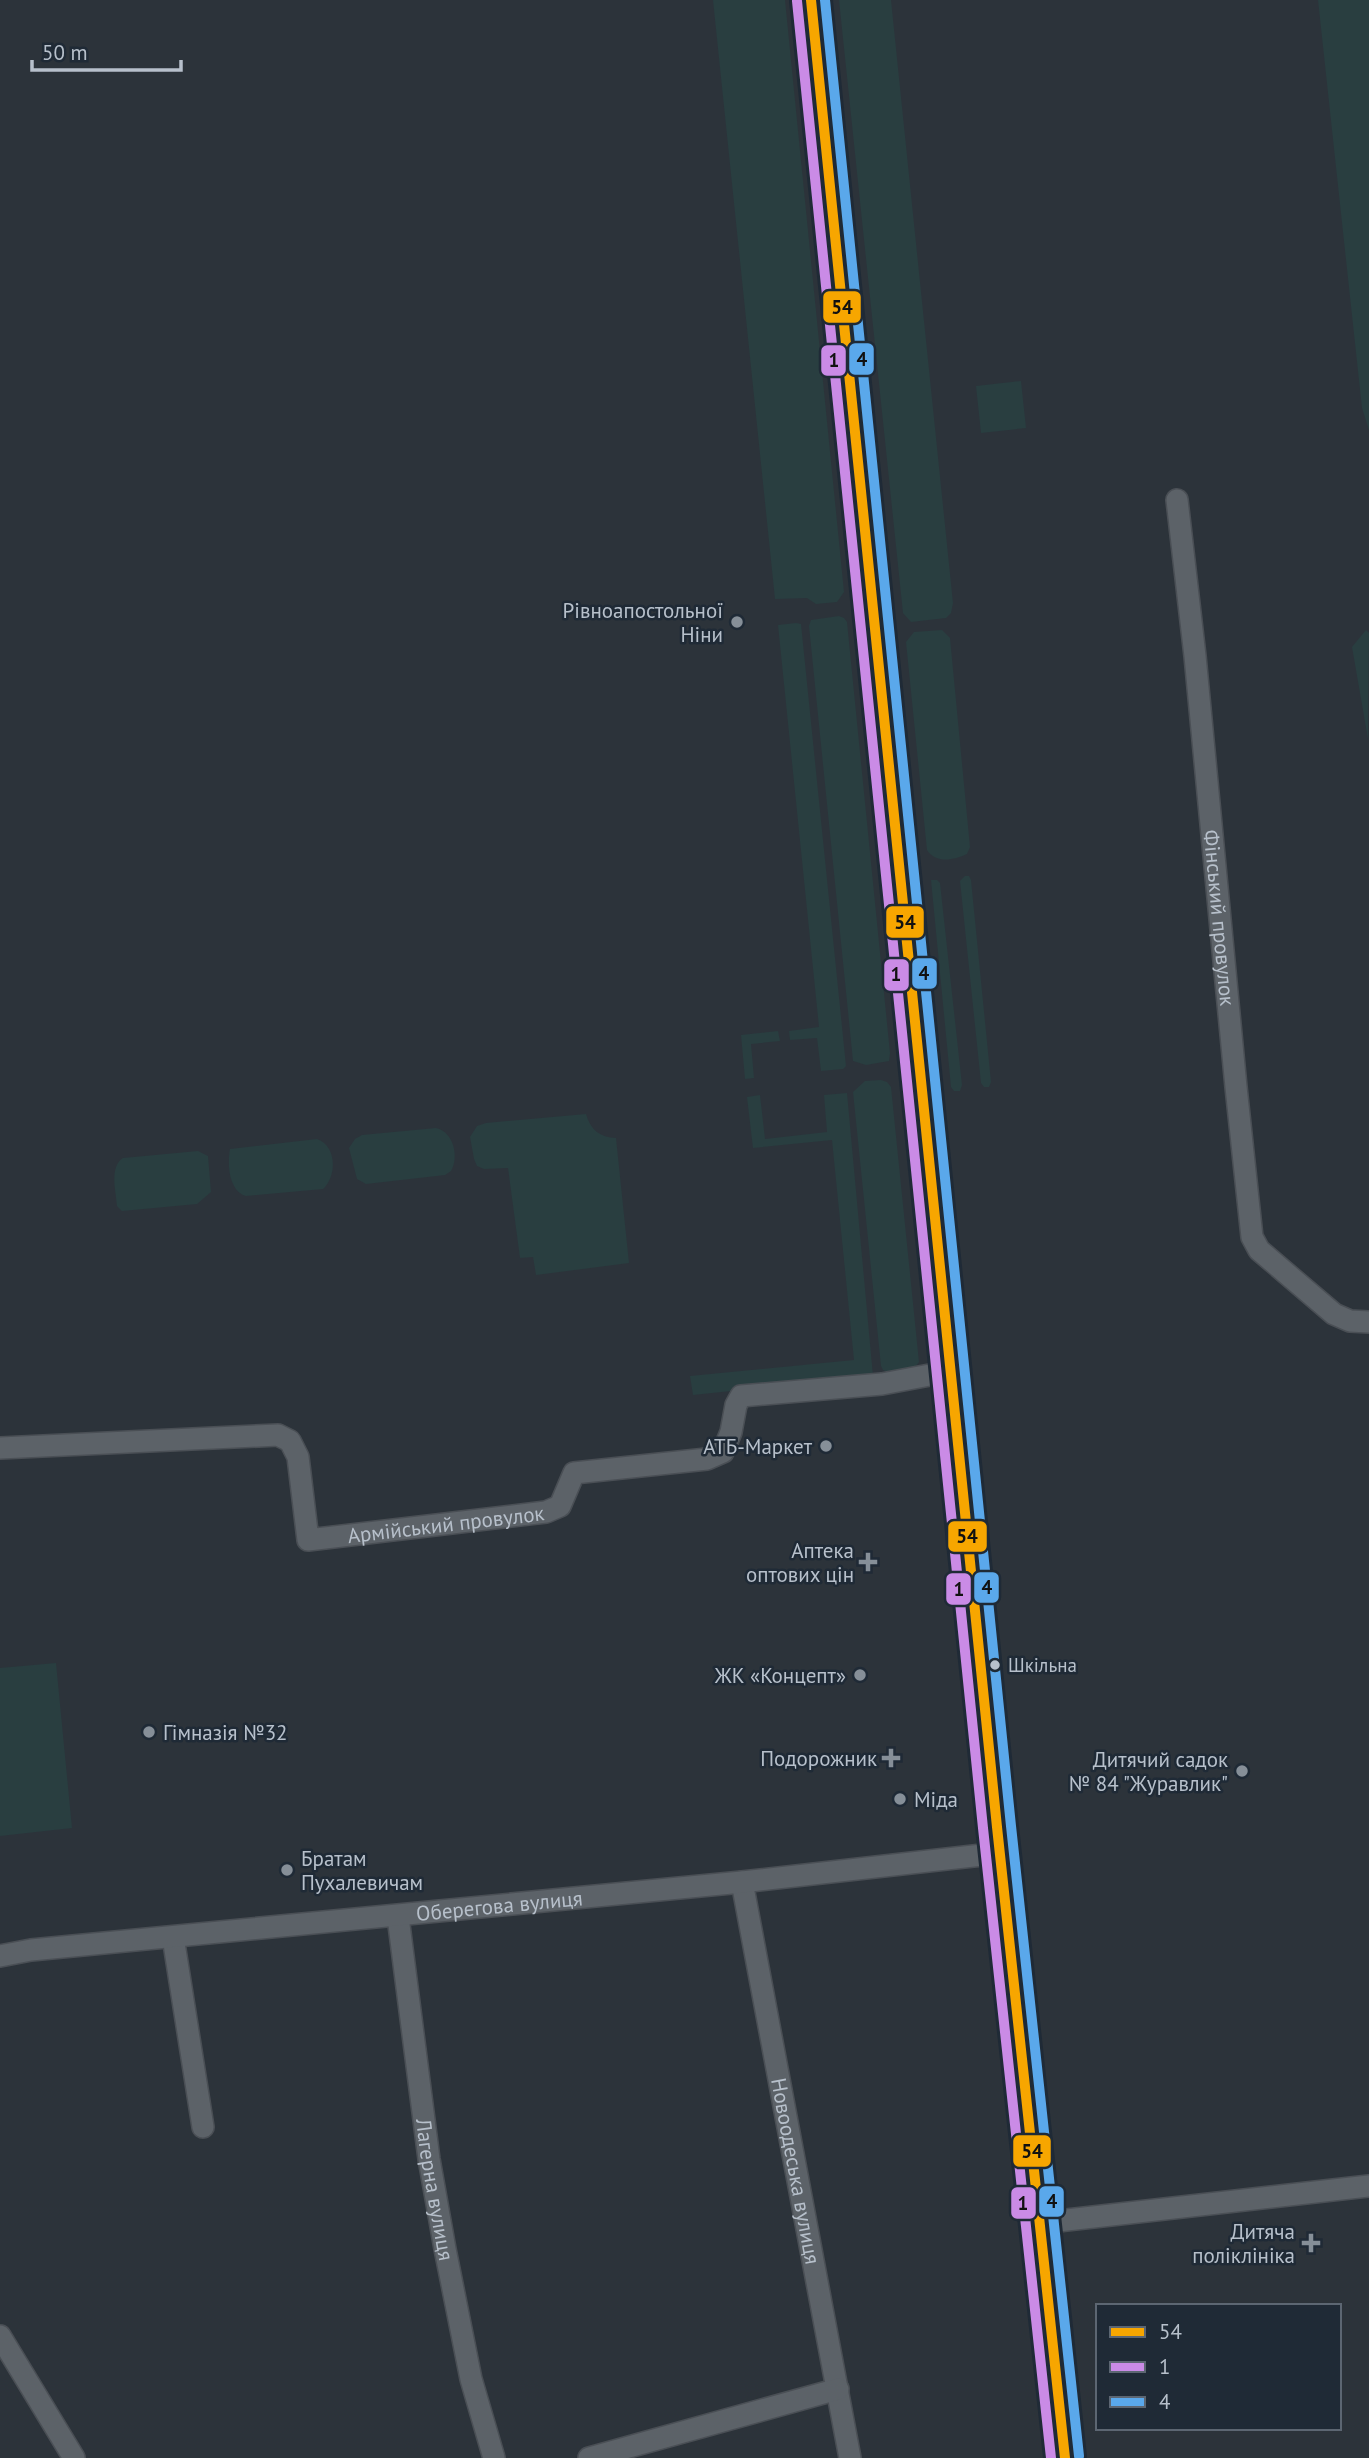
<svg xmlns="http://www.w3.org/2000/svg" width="1369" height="2458" font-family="'PT Sans',sans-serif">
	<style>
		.green { fill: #293e40 }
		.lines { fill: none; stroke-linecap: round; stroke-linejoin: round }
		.minor-casing { stroke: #4a4f55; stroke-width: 24 }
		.trunk-casing { stroke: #494f55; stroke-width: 38 }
		.minor { stroke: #5c6268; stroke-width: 21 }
		.trunk { stroke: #606469; stroke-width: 35 }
		.bus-1-casing { stroke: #1f2a36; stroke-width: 16 }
		.bus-2-casing { stroke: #1f2a36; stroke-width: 16 }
		.bus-3-casing { stroke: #1f2a36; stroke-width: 16 }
		.bus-1 { stroke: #f7a600; stroke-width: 10 }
		.bus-2 { stroke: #ca8be6; stroke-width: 10 }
		.bus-3 { stroke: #5aa8eb; stroke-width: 10 }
		.poi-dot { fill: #868f98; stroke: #1f2a36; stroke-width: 2.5 }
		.bus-dot { fill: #b7c0cb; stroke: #1f2a36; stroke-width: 2.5 }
		.labels { text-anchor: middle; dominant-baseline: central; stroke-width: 5; stroke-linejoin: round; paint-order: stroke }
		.bus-label { font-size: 19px; fill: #b7c0cb; stroke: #1f2a36; text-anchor: start }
		.poi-label { font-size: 21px; fill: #b7c0cb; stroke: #1f2a36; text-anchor: end }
		.street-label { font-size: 21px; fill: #b7c0cb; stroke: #1f2a36 }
		.line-badge { stroke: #1f2a36; stroke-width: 2.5 }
		.pale-badge-label { font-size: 19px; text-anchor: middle; font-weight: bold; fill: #111 }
	</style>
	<rect width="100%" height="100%" fill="#2c333a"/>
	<g class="green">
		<polygon points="713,0 785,0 844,592 837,602 816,604 807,598 775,599"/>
		<polygon points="839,0 891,0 953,603 951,613 946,618 911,622 903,613"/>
		<polygon points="1318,0 1369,0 1369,430 1362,408"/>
		<polygon points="1021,381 1026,428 981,433 976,386"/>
		<polygon points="839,616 844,618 847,622 890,1053 889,1061 866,1065 853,1061 809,626 811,620"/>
		<polygon points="796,623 801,624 846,1066 843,1069 821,1071 817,1038 790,1040 789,1031 819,1027 778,625"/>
		<path d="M942,630L950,638L970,847L967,854C954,860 936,864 927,850L906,642L914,632Z"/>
		<polygon points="1366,630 1369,633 1368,739 1352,647"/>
		<polygon points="965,876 969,876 971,880 991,1082 989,1087 984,1087 981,1083 960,881"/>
		<polygon points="931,880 937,880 940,883 962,1085 960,1091 954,1091 951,1087"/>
		<polygon points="778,1031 780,1041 751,1044 754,1078 745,1079 741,1035"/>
		<polygon points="881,1080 887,1082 891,1087 919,1362 913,1369 888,1372 883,1370 881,1366 853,1092 865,1081"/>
		<polygon points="847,1093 873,1376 693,1395 690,1376 854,1360 832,1140 753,1148 747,1097 760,1095 765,1139 827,1132 824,1095"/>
		<path d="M586,1114C590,1129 600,1138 616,1138L629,1263L536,1275L533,1257L520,1258L508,1168L484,1169L477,1166L474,1159L470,1137L477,1126L486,1123Z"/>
		<path d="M436,1128C454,1132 459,1157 451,1171L445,1175L366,1184L357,1179L349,1148L355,1139L362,1135Z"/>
		<path d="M317,1139C337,1146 337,1176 323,1189L246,1196C229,1191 227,1165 230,1149Z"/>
		<path d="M198,1151L208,1156L211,1192L197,1204L122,1211L117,1206C116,1191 109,1167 123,1158Z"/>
		<polygon points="56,1663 72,1828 0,1836 0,1668"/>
	</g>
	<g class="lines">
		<g class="minor-casing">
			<g id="minor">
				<path id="s1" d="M1177,500L1195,656L1236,1087L1252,1237L1259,1250L1334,1314L1350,1321L1369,1322"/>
				<path id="s2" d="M0,1448L278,1435L290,1441L298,1457L308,1540L546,1512L560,1506L574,1473L707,1459L723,1452L731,1432L736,1405L741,1396L882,1384L951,1371"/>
				<path id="s3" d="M742,1882L850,2458"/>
				<path id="s4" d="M398,1917L429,2159L445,2249L471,2379L494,2458"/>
				<polyline points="173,1937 203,2127"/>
				<path id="s5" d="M0,1956L31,1950L742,1882L1000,1853"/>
				<polyline points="1040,2223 1369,2186"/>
				<polyline points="0,2336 74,2458"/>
				<polyline points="589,2458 838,2389"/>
			</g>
		</g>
		<g class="trunk-casing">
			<polyline id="trunk" points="811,0 997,1827 1065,2458"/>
		</g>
		<use href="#minor" class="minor"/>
		<use href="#trunk" class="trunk"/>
		<g class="bus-1-casing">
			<polyline id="bus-1" points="811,0 997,1827 1065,2458"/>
		</g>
		<g class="bus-2-casing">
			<polyline id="bus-2" points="797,1 983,1828 1051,2458"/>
		</g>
		<g class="bus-3-casing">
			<polyline id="bus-3" points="825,0 1011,1826 1079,2456"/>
		</g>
		<use href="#bus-1" class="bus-1"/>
		<use href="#bus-2" class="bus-2"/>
		<use href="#bus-3" class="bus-3"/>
	</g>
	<g class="poi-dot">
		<circle cx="737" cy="622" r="7"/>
		<circle cx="826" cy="1446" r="7"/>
		<path d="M864.5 1551.5h7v7h7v7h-7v7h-7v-7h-7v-7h7z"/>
		<circle cx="860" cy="1675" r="7"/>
		<circle cx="149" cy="1732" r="7"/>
		<path d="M887.5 1747.5h7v7h7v7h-7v7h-7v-7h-7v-7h7z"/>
		<circle cx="1242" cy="1771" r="7"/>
		<circle cx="900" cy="1799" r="7"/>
		<circle cx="287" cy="1870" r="7"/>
		<path d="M1307.5 2232.5h7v7h7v7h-7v7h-7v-7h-7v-7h7z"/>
	</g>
	<circle class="bus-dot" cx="995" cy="1665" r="6"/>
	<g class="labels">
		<g class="bus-label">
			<text x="1008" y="1665">Шкільна</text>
		</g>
		<g class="poi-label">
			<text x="723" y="610">Рівноапостольної<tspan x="723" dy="24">Ніни</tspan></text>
			<text x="812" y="1446">АТБ-Маркет</text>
			<text x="854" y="1550">Аптека<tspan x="854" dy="24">оптових цін</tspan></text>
			<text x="846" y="1675">ЖК «Концепт»</text>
			<text x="163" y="1732" text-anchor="start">Гімназія №32</text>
			<text x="877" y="1758">Подорожник</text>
			<text x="1228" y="1759">Дитячий садок<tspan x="1228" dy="24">№ 84 "Журавлик"</tspan></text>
			<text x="914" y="1799" text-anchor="start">Міда</text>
			<text x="301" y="1858" text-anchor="start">Братам<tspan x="301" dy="24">Пухалевичам</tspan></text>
			<text x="1295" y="2231">Дитяча<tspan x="1295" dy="24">поліклініка</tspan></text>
		</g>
		<g class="street-label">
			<text stroke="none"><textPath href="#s1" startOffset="420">Фінський провулок</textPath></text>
			<text stroke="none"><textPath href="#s2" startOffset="532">Армійський провулок</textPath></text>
			<text stroke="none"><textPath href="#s5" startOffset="502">Оберегова вулиця</textPath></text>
			<text stroke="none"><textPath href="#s3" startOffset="294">Новоодеська вулиця</textPath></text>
			<text stroke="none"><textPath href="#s4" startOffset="275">Лагерна вулиця</textPath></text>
		</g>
	</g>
	<g class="line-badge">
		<rect x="822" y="290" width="40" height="34" rx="7" fill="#f7a600"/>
		<rect x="848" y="342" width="27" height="34" rx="7" fill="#5aa8eb"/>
		<rect x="820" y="344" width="27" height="33" rx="7" fill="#ca8be6"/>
		<rect x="885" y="905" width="40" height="34" rx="7" fill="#f7a600"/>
		<rect x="911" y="957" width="27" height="33" rx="7" fill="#5aa8eb"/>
		<rect x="883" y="958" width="27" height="34" rx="7" fill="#ca8be6"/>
		<rect x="947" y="1520" width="41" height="33" rx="7" fill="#f7a600"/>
		<rect x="973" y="1571" width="27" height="33" rx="7" fill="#5aa8eb"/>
		<rect x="945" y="1572" width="27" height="34" rx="7" fill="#ca8be6"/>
		<rect x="1012" y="2134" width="40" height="34" rx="7" fill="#f7a600"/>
		<rect x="1038" y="2185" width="27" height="33" rx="7" fill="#5aa8eb"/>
		<rect x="1010" y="2186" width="27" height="34" rx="7" fill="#ca8be6"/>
	</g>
	<g class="pale-badge-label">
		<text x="842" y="314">54</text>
		<text x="862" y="366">4</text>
		<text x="834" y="367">1</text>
		<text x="905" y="929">54</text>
		<text x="924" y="980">4</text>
		<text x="896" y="981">1</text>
		<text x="967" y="1543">54</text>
		<text x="987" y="1594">4</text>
		<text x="959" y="1596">1</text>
		<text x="1032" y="2158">54</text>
		<text x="1052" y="2208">4</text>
		<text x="1023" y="2210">1</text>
	</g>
	<rect x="1096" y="2304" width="245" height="126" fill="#1f2a36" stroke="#5c6672" stroke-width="2"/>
	<rect x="1110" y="2327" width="35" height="10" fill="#f7a600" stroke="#5c6672" stroke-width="2"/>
	<text x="1159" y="2339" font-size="21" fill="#b7c0cb">54</text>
	<rect x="1110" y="2362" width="35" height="10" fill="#ca8be6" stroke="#5c6672" stroke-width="2"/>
	<text x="1159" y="2374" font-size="21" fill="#b7c0cb">1</text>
	<rect x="1110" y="2397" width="35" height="10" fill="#5aa8eb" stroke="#5c6672" stroke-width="2"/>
	<text x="1159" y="2409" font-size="21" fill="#b7c0cb">4</text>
	<path d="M32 60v10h149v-10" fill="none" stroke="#b7c0cb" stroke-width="3.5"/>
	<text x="42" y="60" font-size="21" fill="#b7c0cb" stroke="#1f2a36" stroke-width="5" paint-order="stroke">50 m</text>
</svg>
